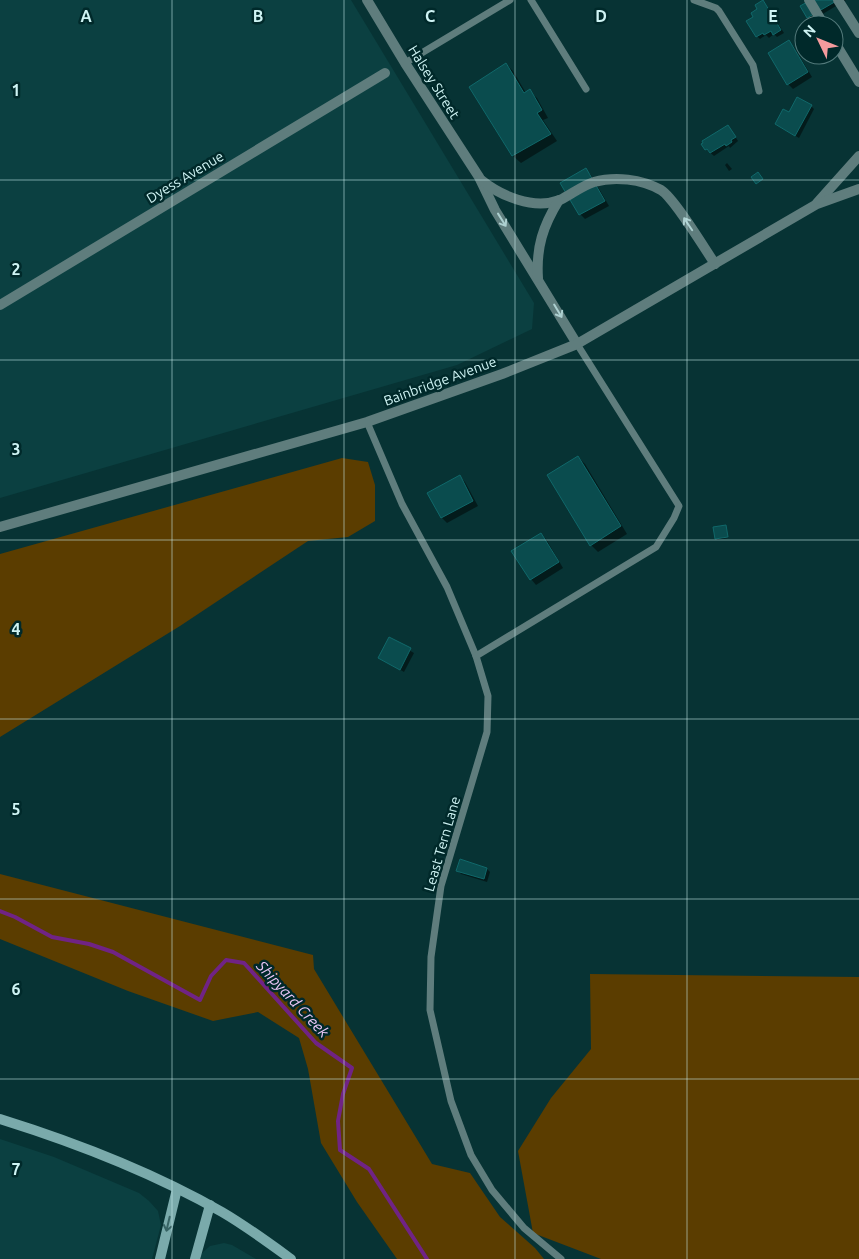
<svg xmlns="http://www.w3.org/2000/svg" width="859" height="1259" font-family="Ubuntu,sans-serif">
	<style>
		.built { fill: #0b4041 }
		.green { fill: #5b3d00 }
		.shadow { fill: #0007 }
		.lines { fill: none; stroke-linecap: round; stroke-linejoin: round }
		.stream { stroke: #702385; stroke-width: 4 }
		.building { fill: #0a4c4e; stroke: #10686a }
		.lane { stroke: #5f7d7d; stroke-width: 7 }
		.street { stroke: #5f7d7d; stroke-width: 10 }
		.secondary { stroke: #7aaaab; stroke-width: 10 }
		.oneway { stroke: #add0d0 }
		.oneway2 { stroke: #376364 }
		.grid { fill: none; stroke: #cff4f4; stroke-width: 1; stroke-opacity: 0.55 }
		.labels { text-anchor: middle; dominant-baseline: central; stroke-width: 5; stroke-linejoin: round; paint-order: stroke }
		.street-label { font-size: 14px; fill: #cff4f4; stroke: #00292a }
		.water-label { font-size: 15px; font-style: italic; fill: #eec9fa; stroke: #00292a }
		.grid-label { font-size: 16px; text-anchor: middle; font-weight: bold; fill: #cff4f4; stroke: #00292a; stroke-width: 5; stroke-linejoin: round; paint-order: stroke }
	</style>
	<rect width="100%" height="100%" fill="#073334"/>
	<g class="built">
		<polygon points="0,0 351,0 534,303 532,329 457,365 0,498"/>
		<polygon points="0,1139 54,1157 139,1193 149,1201 158,1211 161,1225 152,1259 0,1259"/>
		<polygon points="224,1243 232,1245 256,1259 200,1259 202,1253 210,1246"/>
	</g>
	<g class="green">
		<polygon points="342,458 368,462 375,485 375,521 348,537 308,541 180,626 0,737 0,554"/>
		<polygon points="0,874 313,955 314,969 432,1164 470,1173 500,1217 535,1248 544,1259 397,1259 357,1202 321,1143 308,1069 299,1038 258,1012 213,1021 128,991 0,939"/>
		<polygon points="590,974 859,977 859,1259 601,1259 533,1233 518,1151 551,1098 591,1049"/>
	</g>
	<g class="shadow">
		<polygon points="813,0 846,0 811,21 802,7"/>
		<polygon points="766,5 784,33 777,37 774,34 769,38 766,35 760,39 757,36 755,17 759,10"/>
		<polygon points="789,42 794,47 812,77 793,89 788,84"/>
		<polygon points="506,64 513,71 526,93 529,91 537,98 548,118 543,120 557,141 521,163 513,156 471,88"/>
		<polygon points="811,106 814,109 799,138 776,124 789,114"/>
		<polygon points="731,130 738,141 730,148 729,146 714,156 706,149"/>
		<polygon points="727,163 732,169 729,171 725,165"/>
		<polygon points="585,169 591,175 609,206 585,219 580,214"/>
		<polygon points="578,457 585,464 627,534 598,552 591,545"/>
		<polygon points="460,477 465,482 478,506 447,523 442,518 429,494"/>
		<polygon points="726,526 728,538 717,540 716,538"/>
		<polygon points="540,534 546,539 563,568 536,585 531,579"/>
		<polygon points="390,639 414,653 404,672 380,658"/>
		<polygon points="487,869 490,872 487,882 461,874 457,870"/>
	</g>
	<g class="lines">
		<polyline class="stream" points="0,911 15,917 52,937 89,944 113,952 200,1000 211,976 226,960 244,963 316,1043 352,1068 343,1094 338,1121 340,1150 369,1169 427,1259"/>
	</g>
	<g class="building">
		<polygon points="763,0 781,30 773,35 771,31 764,35 763,33 756,37 746,21 753,17 751,13 757,9 755,5"/>
		<polygon points="811,0 838,0 807,18 800,6"/>
		<polygon points="789,40 808,72 787,85 768,53"/>
		<polygon points="506,63 524,93 530,89 542,110 537,113 551,134 512,156 469,87"/>
		<polygon points="797,97 812,105 795,136 775,124 783,109 789,112"/>
		<polygon points="728,125 736,137 731,140 732,142 726,146 725,144 710,153 707,149 705,150 701,144 703,143 702,141"/>
		<polygon points="586,168 605,201 579,215 560,183"/>
		<polygon points="758,172 763,179 756,184 751,177"/>
		<polygon points="578,456 621,526 590,546 547,475"/>
		<polygon points="460,475 473,501 441,518 427,493"/>
		<polygon points="726,525 728,537 715,539 713,527"/>
		<polygon points="541,533 559,562 530,580 511,551"/>
		<polygon points="389,637 411,648 400,670 378,658"/>
		<polygon points="460,859 487,868 484,879 456,871"/>
	</g>
	<g class="lines">
		<g class="lane">
			<polyline points="531,0 586,89"/>
			<polyline points="694,0 716,8 719,11 753,65 759,91"/>
			<polyline points="405,63 510,0"/>
			<polyline points="367,422 402,504 447,587 476,656 488,696 487,732 441,886 431,957 430,1010 451,1101 471,1155 492,1190 524,1228 561,1259"/>
			<polyline points="476,656 656,547 674,518 679,506 577,344"/>
		</g>
		<g class="street">
			<polyline points="367,0 405,63 479,177 495,210 577,344"/>
			<polyline points="809,0 824,25"/>
			<polyline points="838,0 859,33"/>
			<polyline points="834,41 859,82"/>
			<path d="M481,180C501,196 533,210 560,200C571,195 581,186 594,182C615,176 641,179 661,190C674,198 705,249 715,264"/>
			<polyline points="817,203 859,156"/>
			<path d="M538,278C536,247 543,226 559,200"/>
			<polyline points="0,305 385,73"/>
			<polyline points="0,527 367,422 502,374 577,344 817,204 859,189"/>
		</g>
		<g class="secondary">
			<path d="M0,1119C77,1143 152,1172 222,1212C246,1226 269,1243 291,1259"/>
			<polyline points="160,1259 177,1189"/>
			<polyline points="195,1259 210,1205"/>
		</g>
	</g>
	<defs><path id="oneway-shaft" d="M-6 0H5M1.5-3L5.5 0L1.5 3" fill="none" stroke-width="1.6" stroke-linecap="round" stroke-linejoin="round" transform="scale(1.25)"/></defs>
	<g class="oneway">
		<use href="#oneway-shaft" transform="translate(502 220) rotate(58)"/>
		<use href="#oneway-shaft" transform="translate(688 224) rotate(-124)"/>
		<use href="#oneway-shaft" transform="translate(558 311) rotate(59)"/>
	</g>
	<use class="oneway2" href="#oneway-shaft" transform="translate(168 1224) rotate(103)"/>
	<path class="grid" d="M172,0V1259M344,0V1259M515,0V1259M687,0V1259M0,180H859M0,360H859M0,540H859M0,719H859M0,899H859M0,1079H859"/>
	<g class="labels">
		<g class="street-label">
			<text transform="translate(434 82) rotate(58)">Halsey Street</text>
			<text transform="translate(185 177) rotate(-31)">Dyess Avenue</text>
			<text transform="translate(440 381) rotate(-20)">Bainbridge Avenue</text>
			<text transform="translate(442 844) rotate(-74)">Least Tern Lane</text>
		</g>
		<g class="water-label">
			<text transform="translate(293 999) rotate(47)">Shipyard Creek</text>
		</g>
	</g>
	<g class="grid-label">
		<text x="86" y="22">A</text>
		<text x="258" y="22">B</text>
		<text x="430" y="22">C</text>
		<text x="601" y="22">D</text>
		<text x="773" y="22">E</text>
		<text x="16" y="96">1</text>
		<text x="16" y="275">2</text>
		<text x="16" y="455">3</text>
		<text x="16" y="635">4</text>
		<text x="16" y="815">5</text>
		<text x="16" y="995">6</text>
		<text x="16" y="1175">7</text>
	</g>
	<g transform="translate(819 40) rotate(313)"><circle r="24" fill="#00292a" stroke="#537a7b"/>
	<path d="M0-4L9 19L0 12L-9 19Z" fill="#f59b9d"/>
	<text y="-8" font-size="14" font-weight="bold" text-anchor="middle" fill="#cff4f4">N</text>
	</g>
</svg>
